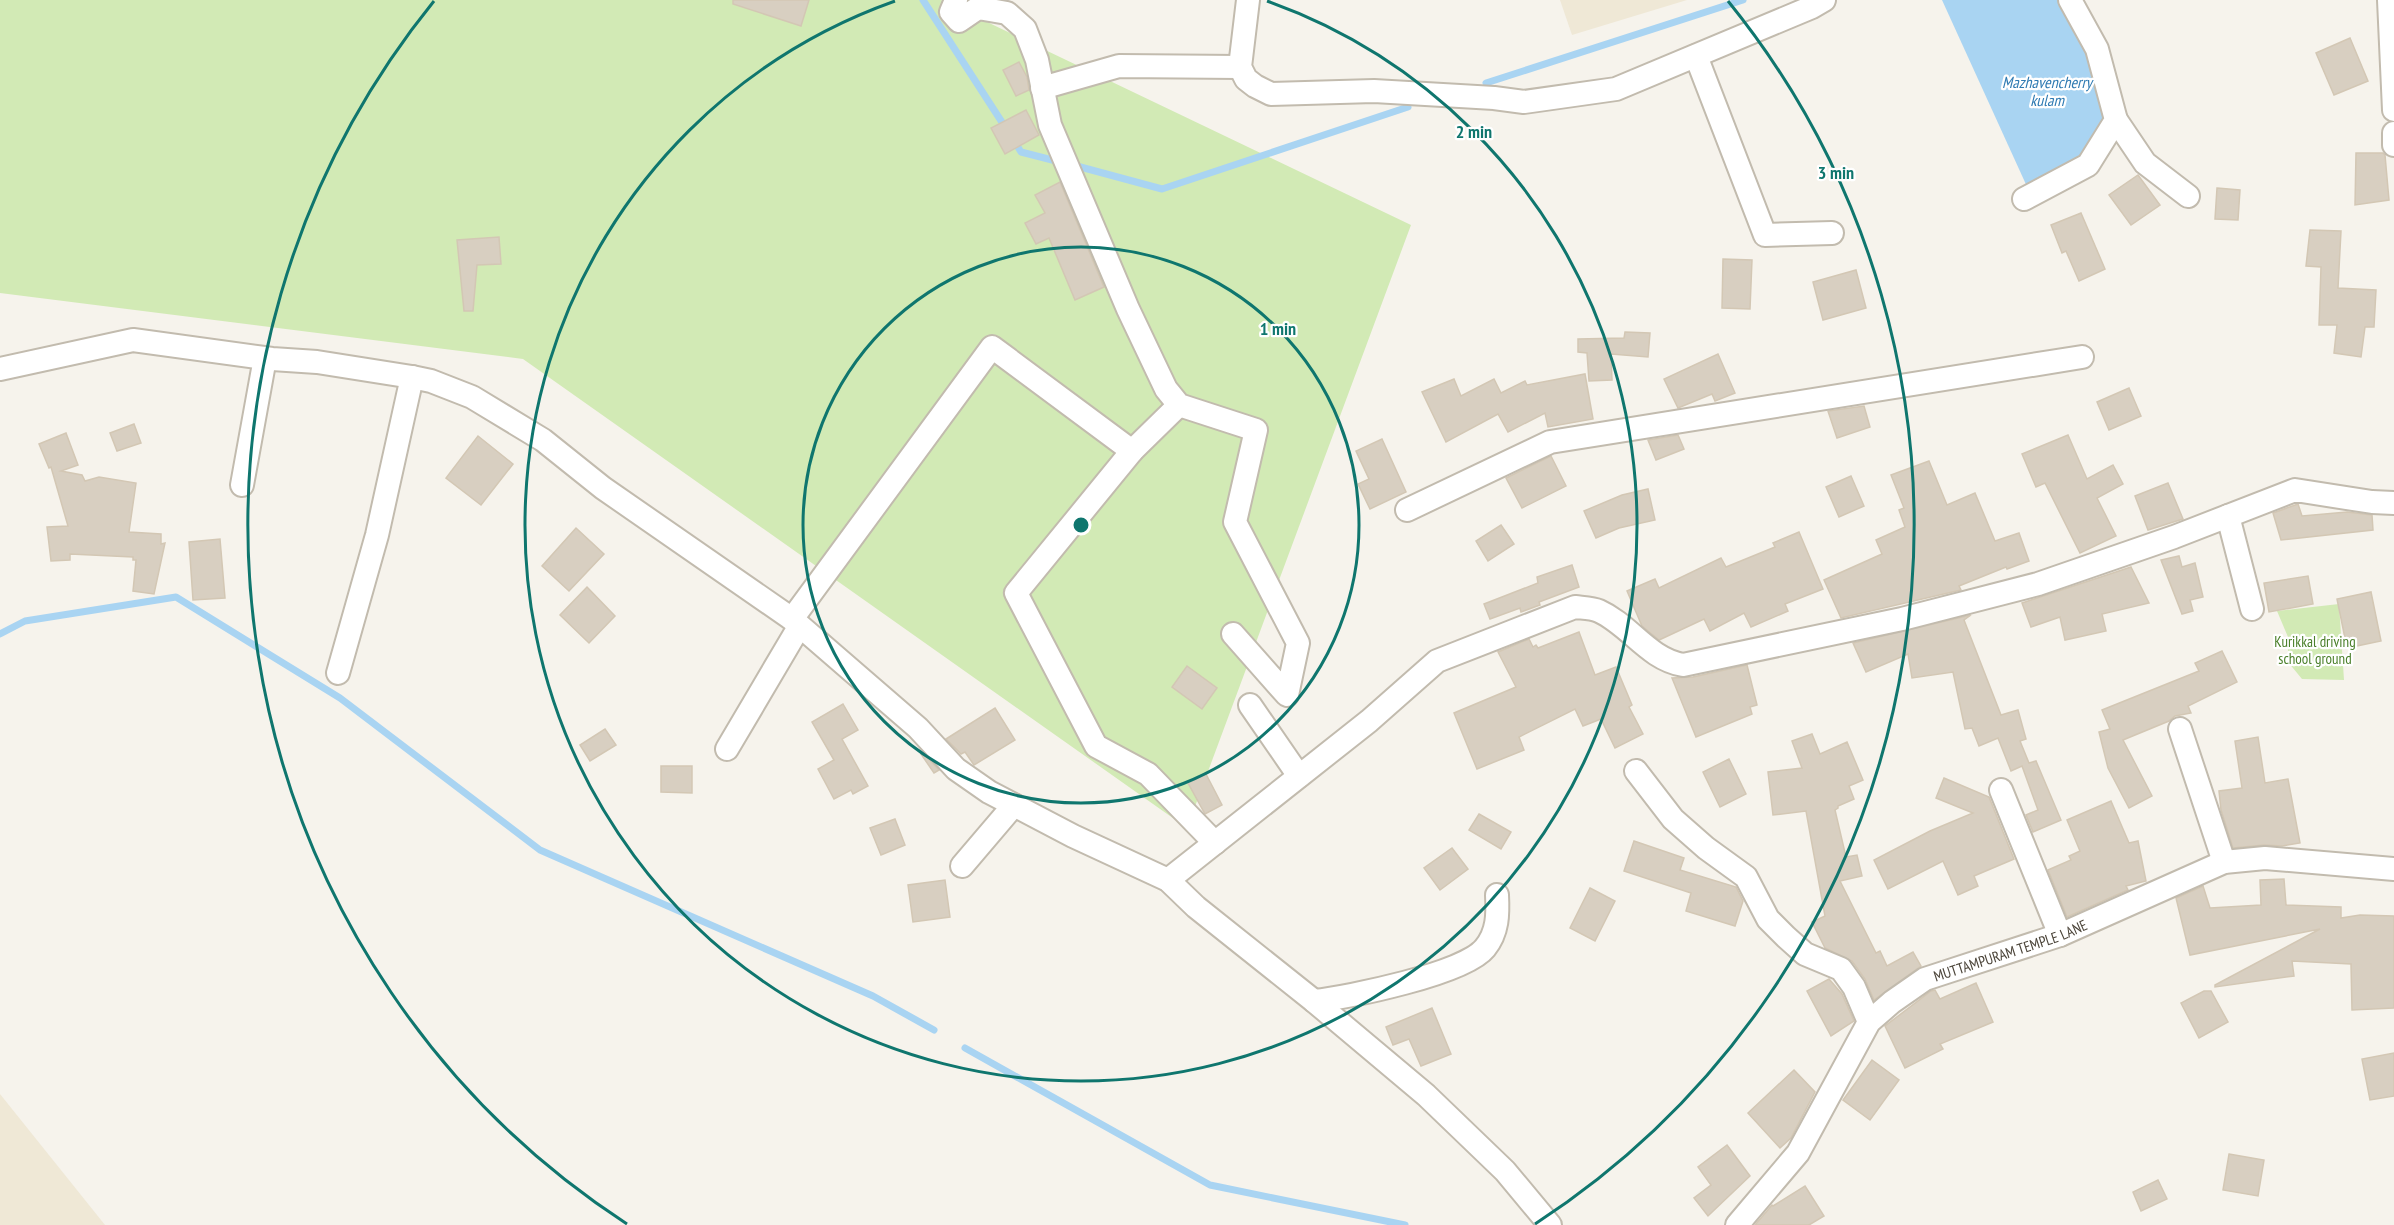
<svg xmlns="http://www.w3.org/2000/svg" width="2394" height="1225" font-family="'PT Sans Narrow',sans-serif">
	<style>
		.education { fill: #efe8d6 }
		.green { fill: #d2eab5 }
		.water { fill: #a9d4f2 }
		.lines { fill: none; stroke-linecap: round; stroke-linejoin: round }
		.stream { stroke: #a9d4f2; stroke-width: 7 }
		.building { fill: #d8cfc1; stroke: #d3c7b4; stroke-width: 1.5 }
		.minor-casing { stroke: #c2bbae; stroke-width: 26 }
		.minor { stroke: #fff; stroke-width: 22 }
		.ring { fill: none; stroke: #0f766e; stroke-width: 3 }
		.labels { text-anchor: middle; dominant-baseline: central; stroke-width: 4.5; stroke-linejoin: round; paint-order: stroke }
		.park-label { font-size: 15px; fill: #4a7f2a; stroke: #fff }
		.street-label { font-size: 15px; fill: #4b4439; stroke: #fff }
		.water-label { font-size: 16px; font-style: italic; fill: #2e7ab2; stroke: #fff }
		.centre { fill: #0f766e; stroke: #fff; stroke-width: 3 }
		.ring-label { font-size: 18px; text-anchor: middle; font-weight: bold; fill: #0f766e; stroke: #fff; stroke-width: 4.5; stroke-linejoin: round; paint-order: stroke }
	</style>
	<rect width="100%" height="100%" fill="#f6f3ec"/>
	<g class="education">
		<polygon points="1560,0 1687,0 1572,35"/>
		<polygon points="0,1094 105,1225 0,1225"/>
	</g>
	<g class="green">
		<polygon points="0,0 941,0 1411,225 1187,828 523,359 0,293"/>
		<polygon points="2339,604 2344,680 2302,679 2288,662 2288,637 2277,611"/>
	</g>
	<polygon class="water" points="1942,0 2058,0 2076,24 2103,72 2107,134 2099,160 2029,191"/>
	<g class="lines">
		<g class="stream">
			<polyline points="923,0 1007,130"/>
			<polyline points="1486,83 1743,0"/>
			<polyline points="1013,139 1021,152 1060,162"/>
			<polyline points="1073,165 1162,189 1408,107"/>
			<polyline points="0,634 25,621 176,597 340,698 540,850 873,996 934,1030"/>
			<polyline points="965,1048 1210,1185 1405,1225"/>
		</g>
	</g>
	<g class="building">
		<polygon points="733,0 809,0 801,26 733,4"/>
		<polygon points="2350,38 2368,81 2334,95 2316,53"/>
		<polygon points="1019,62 1027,77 1029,90 1016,96 1003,70"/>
		<polygon points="1026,110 1039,135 1005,154 991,128"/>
		<polygon points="2356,153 2383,153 2385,155 2389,200 2355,205"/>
		<polygon points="2138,175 2160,205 2131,225 2109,195"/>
		<polygon points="1060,182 1104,287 1075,300 1049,238 1036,244 1025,223 1045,213 1035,195"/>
		<polygon points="2217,188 2240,190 2238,220 2215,219"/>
		<polygon points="2081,213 2105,269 2079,281 2066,251 2062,253 2051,225"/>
		<polygon points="2310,230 2341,231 2338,288 2376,290 2374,327 2365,327 2361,357 2334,353 2337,325 2319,325 2321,267 2306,266"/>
		<polygon points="499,237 501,264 477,265 473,311 464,311 457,240"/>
		<polygon points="1723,259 1752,260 1750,309 1722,308"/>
		<polygon points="1856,270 1866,308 1823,320 1813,282"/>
		<polygon points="1625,332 1650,333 1648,357 1611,354 1612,380 1589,381 1587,353 1578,352 1578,339 1624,338"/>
		<polygon points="1718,354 1735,393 1715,401 1712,394 1678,408 1664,379"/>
		<polygon points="1585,374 1593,419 1548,427 1545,413 1508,432 1498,414 1446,442 1422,392 1454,379 1461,396 1494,379 1501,393 1525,381 1527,385"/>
		<polygon points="2129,388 2141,416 2109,430 2097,402"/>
		<polygon points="1864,406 1870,427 1837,438 1828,411"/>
		<polygon points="134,424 141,443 117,451 110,433"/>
		<polygon points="66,433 78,465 61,471 82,475 85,481 99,477 136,483 129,532 161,534 161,544 165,543 154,594 133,591 136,560 133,560 133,557 70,554 70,560 51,561 47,527 68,526 51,467 49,468 39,444"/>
		<polygon points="1678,435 1684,449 1656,460 1648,440"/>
		<polygon points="2068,435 2087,479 2113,465 2123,484 2097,498 2116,536 2080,553 2045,483 2036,487 2022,454"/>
		<polygon points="478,436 513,464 481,505 446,478"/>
		<polygon points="1382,439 1406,492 1370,509 1358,484 1369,479 1356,451"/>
		<polygon points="1551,456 1566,486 1522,508 1506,478"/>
		<polygon points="1929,461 1947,505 1975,493 1995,541 2019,533 2029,561 2007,569 2006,567 1959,586 1961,590 1841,618 1824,580 1882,554 1876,540 1905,527 1899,510 1904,508 1891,475"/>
		<polygon points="1851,476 1864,506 1839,517 1826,487"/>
		<polygon points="2168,483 2183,519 2148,530 2135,496"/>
		<polygon points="1648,489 1655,520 1619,528 1596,538 1584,511 1622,495"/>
		<polygon points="2298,504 2302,516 2347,512 2372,515 2373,530 2281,540 2273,513"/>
		<polygon points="1501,525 1514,544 1488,561 1476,541"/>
		<polygon points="576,528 604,554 569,591 542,566"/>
		<polygon points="1799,532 1823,589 1785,604 1788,611 1751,627 1744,613 1710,631 1704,619 1659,640 1642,626 1627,591 1655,579 1659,588 1721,558 1726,567 1775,547 1773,543"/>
		<polygon points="220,539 225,598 193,600 189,542"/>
		<polygon points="2179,556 2182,567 2195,563 2203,597 2190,600 2193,611 2182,614 2161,560"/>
		<polygon points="1572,565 1579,587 1539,602 1540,605 1521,612 1520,608 1490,619 1484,604 1538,583 1537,577"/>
		<polygon points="2131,567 2149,603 2102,614 2106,631 2065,640 2060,617 2031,627 2022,603"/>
		<polygon points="2308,576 2313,604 2269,612 2264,583"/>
		<polygon points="587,587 615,616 589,643 560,615"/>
		<polygon points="2371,592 2381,641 2347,648 2337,599"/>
		<polygon points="1971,615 1964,620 2001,715 2018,710 2026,739 2020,741 2029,763 2036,761 2061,820 2033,832 2026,815 2038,810 2022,766 2011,771 1998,738 1979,746 1972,728 1965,729 1953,672 1912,678 1908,654 1866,672 1853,643"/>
		<polygon points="1579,632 1595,675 1616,667 1632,705 1629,707 1643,734 1615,748 1601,719 1583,726 1575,709 1519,737 1524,750 1477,769 1454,713 1516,687 1498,652 1529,639 1533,647 1536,645 1538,648"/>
		<polygon points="2222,651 2237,682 2188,706 2191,713 2175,716 2169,721 2123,740 2152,796 2129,808 2108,768 2099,732 2110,729 2102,710 2199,671 2195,663"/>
		<polygon points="1747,665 1757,705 1750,707 1752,714 1696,737 1672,678 1693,677"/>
		<polygon points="1187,666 1217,688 1202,709 1172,687"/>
		<polygon points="843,704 858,730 842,739 868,786 853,794 851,790 834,799 818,769 834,760 812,722"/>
		<polygon points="995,708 1015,740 974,765 965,752 961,754 946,739"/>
		<polygon points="605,729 616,745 590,761 580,745"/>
		<polygon points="1812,734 1820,754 1847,742 1863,780 1849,786 1854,799 1838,806 1838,808 1835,810 1846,857 1857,855 1862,876 1840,881 1876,953 1880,951 1887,966 1913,952 1921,966 1874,1000 1865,979 1852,961 1825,948 1812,922 1825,916 1806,811 1773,815 1768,772 1802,768 1792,741"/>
		<polygon points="2258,737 2265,783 2288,779 2300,843 2282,846 2264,845 2233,848 2221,810 2219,791 2242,788 2235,741"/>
		<polygon points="923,753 939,770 934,773 921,754"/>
		<polygon points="1729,759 1746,794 1720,807 1703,772"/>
		<polygon points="661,766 692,766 692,793 661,792"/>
		<polygon points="1206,774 1222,805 1205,814 1188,783"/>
		<polygon points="1944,778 1989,797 2014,859 1974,876 1978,886 1958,895 1943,861 1888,889 1874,860 1930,831 1973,813 1936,798"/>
		<polygon points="2111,801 2129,843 2138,841 2146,881 2126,886 2128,890 2067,917 2048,870 2071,860 2069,856 2080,851 2067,820"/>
		<polygon points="1479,814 1511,832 1501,849 1469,830"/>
		<polygon points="895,819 905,845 881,855 870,828"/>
		<polygon points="1634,841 1684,858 1680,870 1736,887 1743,901 1735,926 1686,911 1691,893 1624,871"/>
		<polygon points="1452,848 1468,869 1440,890 1424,868"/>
		<polygon points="2284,879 2286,905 2341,907 2341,918 2360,915 2394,916 2394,1008 2352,1010 2351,964 2292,961 2294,976 2215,987 2215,985 2320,929 2190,955 2176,898 2203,886 2210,908 2261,905 2260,880"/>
		<polygon points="945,880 950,917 913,922 908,885"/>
		<polygon points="1590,888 1615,901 1595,941 1570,928"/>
		<polygon points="1829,979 1842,994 1854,1021 1831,1036 1807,991"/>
		<polygon points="1976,983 1993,1022 1940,1044 1943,1049 1905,1068 1885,1026 1931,991 1935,990 1940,999"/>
		<polygon points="2204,991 2211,991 2228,1022 2199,1038 2181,1003"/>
		<polygon points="1432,1008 1451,1054 1421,1066 1409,1039 1393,1045 1386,1027"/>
		<polygon points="2394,1053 2394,1096 2370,1100 2362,1059"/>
		<polygon points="1872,1060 1899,1080 1870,1120 1843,1100"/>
		<polygon points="1794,1070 1815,1092 1791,1138 1780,1148 1748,1113"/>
		<polygon points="1727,1145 1750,1176 1708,1216 1694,1198 1711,1185 1698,1167"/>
		<polygon points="2229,1154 2264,1160 2258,1196 2223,1190"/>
		<polygon points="2158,1180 2167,1199 2141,1211 2133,1192"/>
		<polygon points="1805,1186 1824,1216 1809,1225 1755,1225 1772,1205 1773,1206"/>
	</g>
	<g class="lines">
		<g class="minor-casing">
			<g id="minor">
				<polyline points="956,0 951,12 959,21 978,8 1007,13 1025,29 1037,60 1050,125 1128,309 1166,389 1179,405 1256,430 1235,522 1298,643 1287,695 1233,634"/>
				<polyline points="1248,0 1240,67 1246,79 1255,86 1271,94 1374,91 1494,98 1524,102 1616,89 1812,7 1824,0"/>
				<polyline points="2389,0 2394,110"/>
				<polyline points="1696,56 1765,235 1832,233"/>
				<polyline points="1042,88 1119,66 1240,67"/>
				<polyline points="2116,120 2145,163 2188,196"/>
				<polyline points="2394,133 2394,145"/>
				<polyline points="2024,199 2088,165 2116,120 2097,49 2070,0"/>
				<polyline points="0,369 133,340 272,359 317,362 412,377 431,381 472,397 543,440 603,488 792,619 918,728 956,769 989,792 1073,836 1168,880 1196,907 1314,1001 1426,1095 1505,1171 1550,1225"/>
				<polyline points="1179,405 1132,451 1016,593 1096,746 1148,774 1215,843"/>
				<polyline points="242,485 265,358"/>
				<polyline points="1407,510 1550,442 2082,357"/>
				<polyline points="2228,516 2252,609"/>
				<polyline points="792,619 992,347 1132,451"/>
				<polyline points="338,673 377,535 412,377"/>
				<polyline points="1250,705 1299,776"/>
				<polyline points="2180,729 2224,862"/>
				<polyline points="727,749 799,627"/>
				<polyline points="1636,771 1673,819 1706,848 1746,877 1768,919 1786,937 1805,954 1841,969 1854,987 1869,1022"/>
				<polyline points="2001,790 2060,935"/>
				<polyline points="962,866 1014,805"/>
				<path d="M1168,880L1369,721L1437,661L1575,607C1583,608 1592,608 1599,611C1630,625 1648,659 1683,665L1902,619L2038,584L2174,537L2295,490L2372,502L2394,503"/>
				<path d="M1314,1001C1349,997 1464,974 1485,948C1498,932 1498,914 1497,895"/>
				<path id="s1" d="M1737,1225L1798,1153L1869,1022L1892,1002L1925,979L2060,935L2224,862L2265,858L2394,869"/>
			</g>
		</g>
		<use href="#minor" class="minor"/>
	</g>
	<g class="ring">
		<circle cx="1081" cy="525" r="278"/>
		<path d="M1267 1A556 556 0 1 1 895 1"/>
		<path d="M627 1224A833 833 0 0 1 434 1M1728 1A833 833 0 0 1 1535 1224"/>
	</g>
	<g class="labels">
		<g class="park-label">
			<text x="2315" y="641">Kurikkal driving<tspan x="2315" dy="17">school ground</tspan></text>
		</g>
		<g class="street-label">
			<text stroke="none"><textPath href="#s1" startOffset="404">MUTTAMPURAM TEMPLE LANE</textPath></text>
		</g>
		<g class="water-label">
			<text x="2047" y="82">Mazhavencherry<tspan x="2047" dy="18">kulam</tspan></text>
		</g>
	</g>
	<circle cx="1081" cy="525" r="9" class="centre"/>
	<g class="ring-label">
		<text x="1474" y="138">2 min</text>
		<text x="1836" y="179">3 min</text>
		<text x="1278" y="335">1 min</text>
	</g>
</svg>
